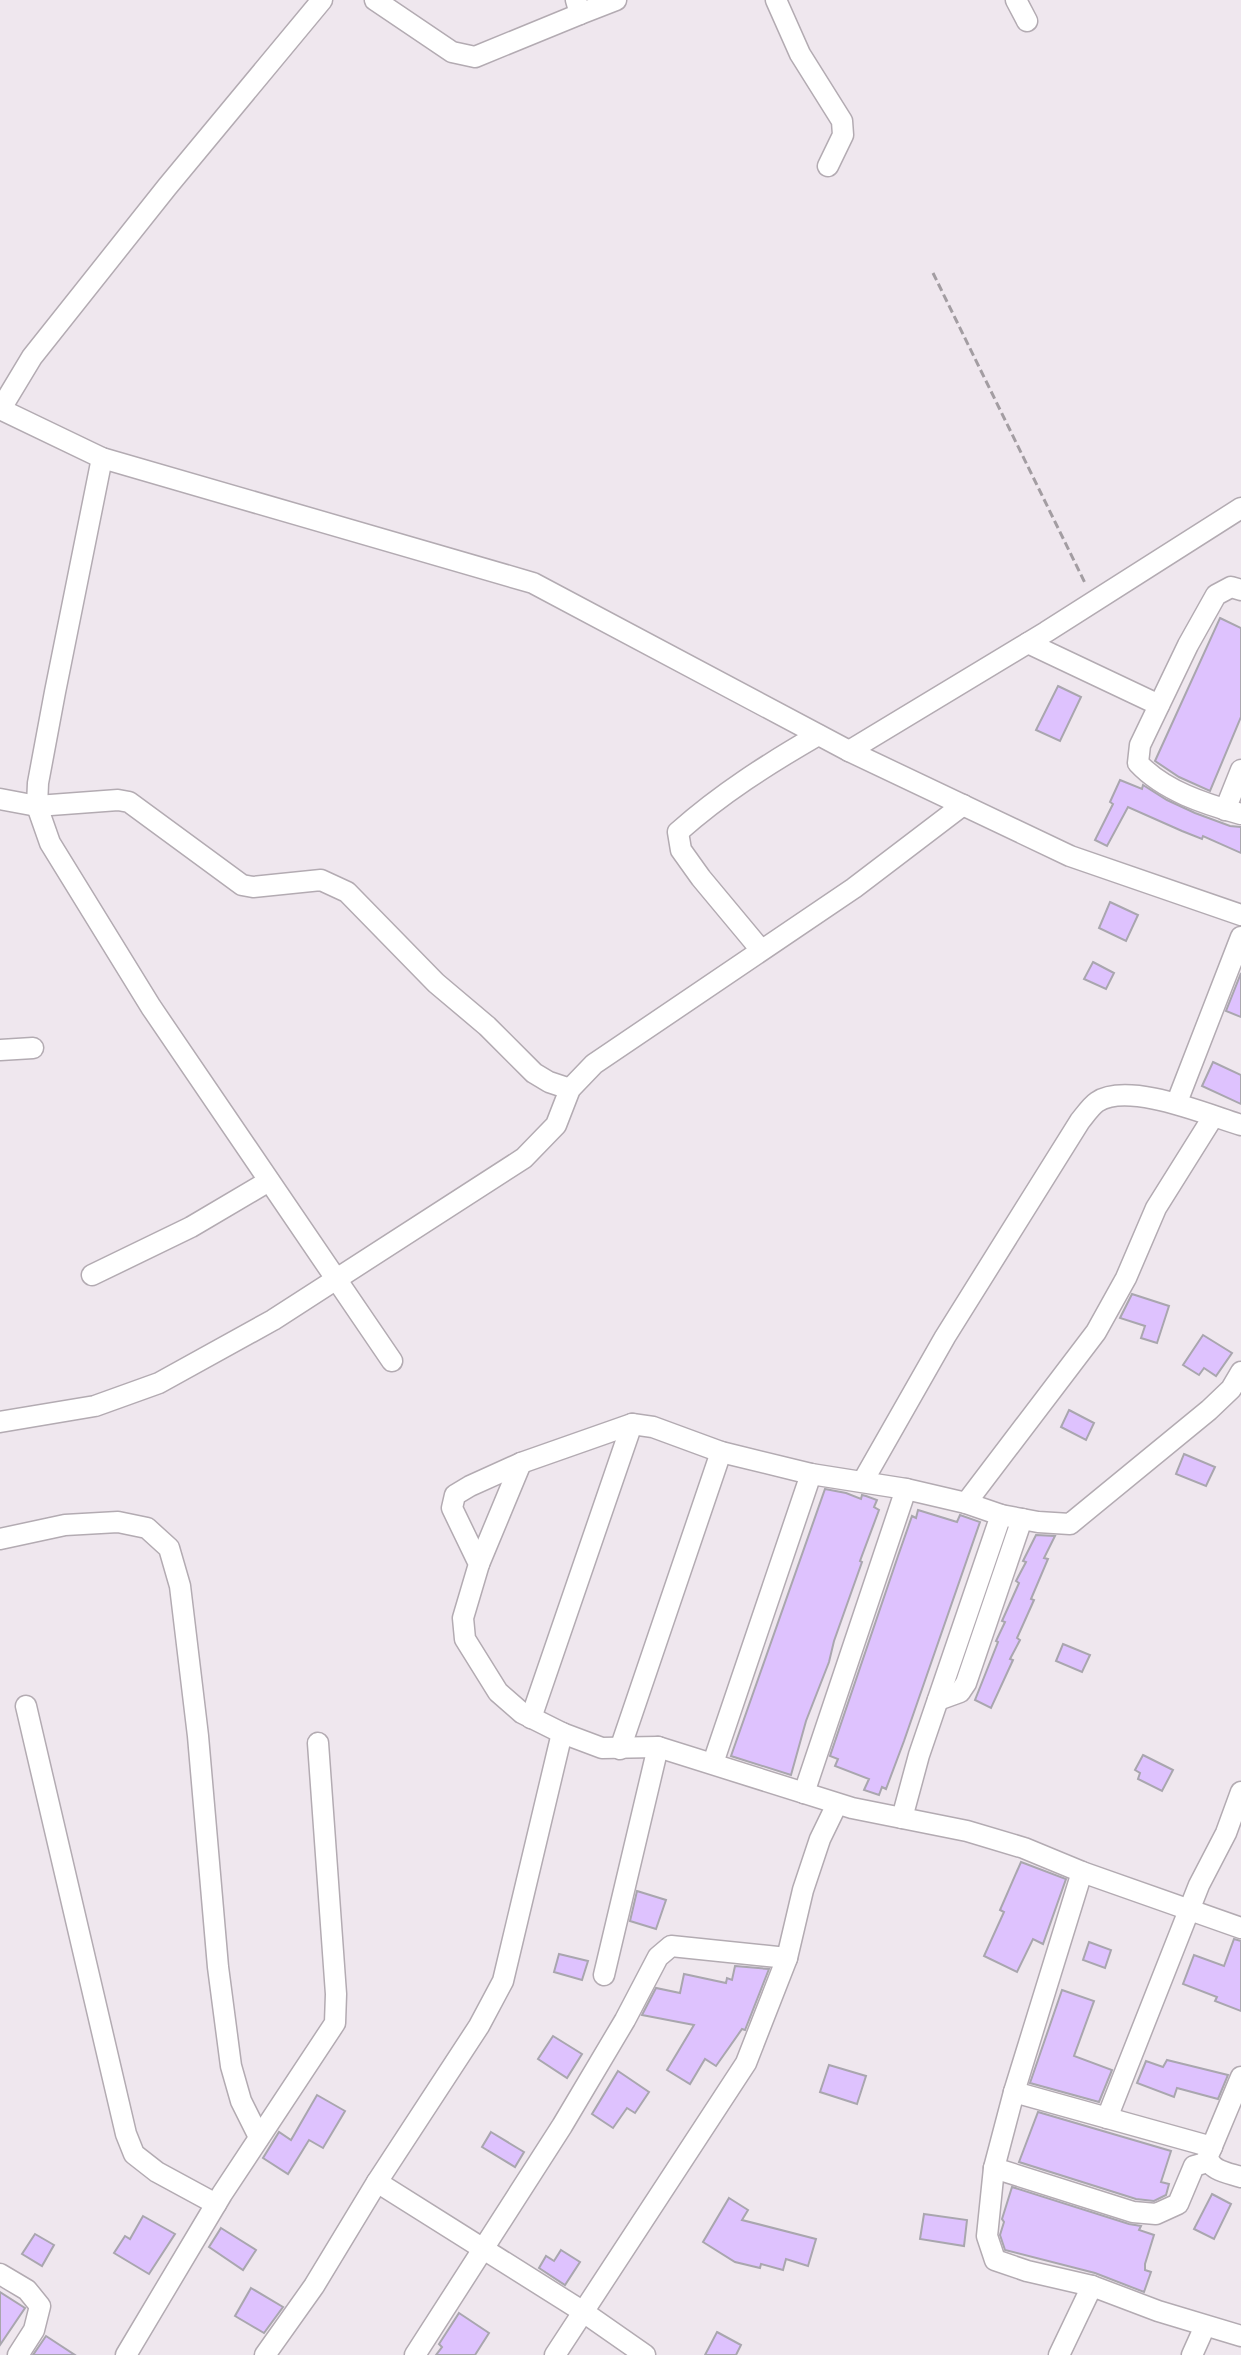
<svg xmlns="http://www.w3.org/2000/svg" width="1241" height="2355" font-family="'Asap Condensed',sans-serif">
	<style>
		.building { fill: #dec2fe; stroke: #a9a6ae; stroke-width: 2 }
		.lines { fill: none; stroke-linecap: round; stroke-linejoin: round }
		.minor-casing { stroke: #b3abb2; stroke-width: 23 }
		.path { stroke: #a39da2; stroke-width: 3; stroke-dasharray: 8 4; stroke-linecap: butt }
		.minor { stroke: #fff; stroke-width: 20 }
	</style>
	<rect width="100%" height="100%" fill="#efe7ee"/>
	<g class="building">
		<polygon points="1220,618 1241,628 1241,717 1210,791 1179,777 1155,761"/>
		<polygon points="1058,686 1081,697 1060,741 1036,730"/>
		<polygon points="1120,780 1142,789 1143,785 1167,800 1195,813 1230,826 1241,827 1241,853 1203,836 1202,839 1182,831 1128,807 1107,846 1095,840 1113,804 1110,802"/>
		<polygon points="1110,902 1138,915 1126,941 1099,928"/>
		<polygon points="1093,962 1114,973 1106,989 1084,979"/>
		<polygon points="1241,973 1241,1017 1226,1011"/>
		<polygon points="1213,1062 1241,1075 1241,1104 1202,1086"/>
		<polygon points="1132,1294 1169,1306 1157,1343 1141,1338 1145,1326 1120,1318"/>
		<polygon points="1203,1335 1232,1353 1216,1376 1204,1368 1199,1375 1183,1365"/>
		<polygon points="1069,1410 1094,1423 1086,1440 1061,1427"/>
		<polygon points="1184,1454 1215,1467 1206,1486 1176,1474"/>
		<polygon points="825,1489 846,1493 861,1499 862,1495 866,1496 877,1500 874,1507 879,1510 860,1561 862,1562 834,1641 829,1662 806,1721 791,1775 731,1756"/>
		<polygon points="918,1510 957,1522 960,1515 980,1522 904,1741 886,1789 882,1787 879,1795 864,1790 869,1779 835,1766 838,1759 830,1756 898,1556 912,1516 916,1518"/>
		<polygon points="1036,1535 1055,1536 1044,1558 1048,1559 1031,1599 1034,1600 1017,1638 1020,1640 1010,1659 1013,1660 991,1708 975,1700 998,1642 996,1641 1005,1622 1002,1621 1019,1583 1016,1581 1026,1562 1023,1561"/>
		<polygon points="1063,1644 1090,1655 1082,1672 1056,1661"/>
		<polygon points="1143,1755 1173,1770 1162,1791 1138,1779 1140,1773 1135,1770"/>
		<polygon points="1021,1862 1066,1879 1043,1944 1033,1939 1017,1972 984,1956 1004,1912 1000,1910"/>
		<polygon points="637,1891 666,1900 656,1929 630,1921"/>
		<polygon points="1234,1939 1241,1941 1241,2011 1215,2001 1217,1997 1183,1984 1194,1955 1224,1966"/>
		<polygon points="1089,1942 1111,1950 1105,1968 1083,1960"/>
		<polygon points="559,1954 588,1961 582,1980 554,1972"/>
		<polygon points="735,1966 769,1969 745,2030 742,2029 716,2066 705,2059 690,2084 667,2070 694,2025 642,2015 656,1988 680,1993 684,1974 726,1983 727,1978 732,1980"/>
		<polygon points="1062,1990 1094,2001 1074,2056 1112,2070 1099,2102 1030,2083"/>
		<polygon points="553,2036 582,2054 567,2078 538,2059"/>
		<polygon points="1167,2060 1228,2075 1218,2099 1177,2088 1174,2097 1137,2083 1146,2061 1163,2067"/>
		<polygon points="829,2065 866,2076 857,2104 820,2092"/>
		<polygon points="618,2071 649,2092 635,2113 627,2108 613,2128 592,2114"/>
		<polygon points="317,2095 345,2111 323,2148 309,2140 288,2174 263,2158 279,2132 291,2140"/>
		<polygon points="1038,2112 1171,2151 1161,2182 1169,2184 1166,2195 1154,2201 1136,2199 1019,2162"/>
		<polygon points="491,2132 524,2152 515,2167 482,2147"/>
		<polygon points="1012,2187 1129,2224 1141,2226 1139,2230 1154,2235 1145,2264 1145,2270 1151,2272 1144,2292 1095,2273 1005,2250 1000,2235 1004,2222 1002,2219"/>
		<polygon points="1212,2194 1231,2204 1214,2239 1194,2229"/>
		<polygon points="729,2198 748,2210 742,2220 816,2239 808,2266 786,2259 783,2270 761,2264 760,2268 735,2262 703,2242"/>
		<polygon points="924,2214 967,2220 964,2246 920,2239"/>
		<polygon points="143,2216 175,2234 149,2274 114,2253 125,2236 130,2239"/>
		<polygon points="221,2228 256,2250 243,2270 209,2247"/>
		<polygon points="35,2234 54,2245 42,2266 22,2254"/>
		<polygon points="561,2250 580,2262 565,2285 539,2268 546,2256 554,2261"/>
		<polygon points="251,2288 283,2307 264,2333 235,2316"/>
		<polygon points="0,2292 25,2308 0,2345"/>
		<polygon points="459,2313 489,2333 475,2355 436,2355 442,2347 439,2344"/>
		<polygon points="717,2332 741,2345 736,2355 705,2355"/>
		<polygon points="46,2336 75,2355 33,2355"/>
	</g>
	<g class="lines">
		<g class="minor-casing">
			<g id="minor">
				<polyline points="375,0 452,52 475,57 580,14 576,0"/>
				<polyline points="776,0 800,54 842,121 843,135 828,166"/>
				<polyline points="1016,0 1027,21"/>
				<polyline points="580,14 616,0"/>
				<polyline points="0,409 102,458 533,583 849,751 1070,856 1241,915"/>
				<polyline points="0,410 32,357 167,187 322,0"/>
				<polyline points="102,458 55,692 38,783 37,806 50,843 151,1007 392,1361"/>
				<path d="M1241,590L1231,587L1216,595L1188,645L1140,745L1138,763C1164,791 1205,804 1241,814"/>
				<polyline points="1028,643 1159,705"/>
				<polyline points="849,751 1046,632 1241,508"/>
				<polyline points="0,799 37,806 118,800 129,802 242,885 253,887 321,880 347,892 436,983 487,1026 534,1073 549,1082 570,1089"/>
				<polyline points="1225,810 1241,770"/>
				<path d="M761,950L701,878L681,850L678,832C722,793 768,764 818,735"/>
				<polyline points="0,1050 33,1048"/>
				<polyline points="1177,1102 1241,937"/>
				<polyline points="92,1275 191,1227 269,1181"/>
				<polyline points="1241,1372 1231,1389 1209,1410 1070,1524 1038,1522 1001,1515 966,1503 906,1489 811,1474 721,1452 653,1427 632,1424 521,1463 470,1486 455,1495 452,1508 479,1564 463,1618 465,1639 498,1692 522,1713 562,1733 602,1748 658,1747 852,1808 967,1831 1024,1848 1082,1872 1241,1928"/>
				<polyline points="0,1422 95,1406 159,1383 273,1320 524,1158 556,1125 570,1089 594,1064 854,888 963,805"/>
				<path d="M863,1481L945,1337L1080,1121C1085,1115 1091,1106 1097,1102C1128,1081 1208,1115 1241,1125"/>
				<polyline points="966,1503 1096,1332 1126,1278 1156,1208 1213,1117"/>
				<polyline points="0,1539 65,1525 118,1522 147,1528 169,1548 180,1586 198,1736 218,1967 231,2066 241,2101 259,2137"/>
				<polyline points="479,1564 521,1463"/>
				<polyline points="938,1700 960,1692 966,1683 1022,1519"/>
				<polyline points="26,1706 126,2134 134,2154 157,2172 216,2204"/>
				<polyline points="531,1718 632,1424"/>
				<polyline points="620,1749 721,1452"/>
				<polyline points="713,1763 811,1474"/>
				<polyline points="804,1793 906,1489"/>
				<polyline points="902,1818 919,1755 1001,1515"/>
				<polyline points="604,1975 658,1747"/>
				<path d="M1241,2077L1208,2156C1209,2171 1229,2173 1241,2177"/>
				<polyline points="1014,2092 1082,1872"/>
				<polyline points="1107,2118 1199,1885 1226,1833 1241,1792"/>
				<polyline points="1212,2147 1014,2092 994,2168 987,2236 995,2260 1027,2271 1092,2286 1158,2311 1241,2336"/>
				<polyline points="994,2168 1133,2212 1156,2214 1178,2204 1194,2166 1208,2162"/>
				<polyline points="377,2182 582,2311 645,2355"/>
				<polyline points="0,2274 27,2290 40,2306 34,2330 18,2355"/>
				<polyline points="126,2355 222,2194 335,2023 336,1994 318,1743"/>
				<polyline points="265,2355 314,2286 377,2182 479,2026 503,1981 562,1733"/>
				<polyline points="415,2355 562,2126 625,2020 658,1957 671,1946 787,1958"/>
				<polyline points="555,2355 746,2063 787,1958 803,1890 820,1839 837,1804"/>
				<polyline points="1059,2355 1092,2286"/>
				<polyline points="1192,2355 1205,2326"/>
			</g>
		</g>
		<polyline class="path" points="933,273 1085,583"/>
		<use href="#minor" class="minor"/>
	</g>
</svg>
